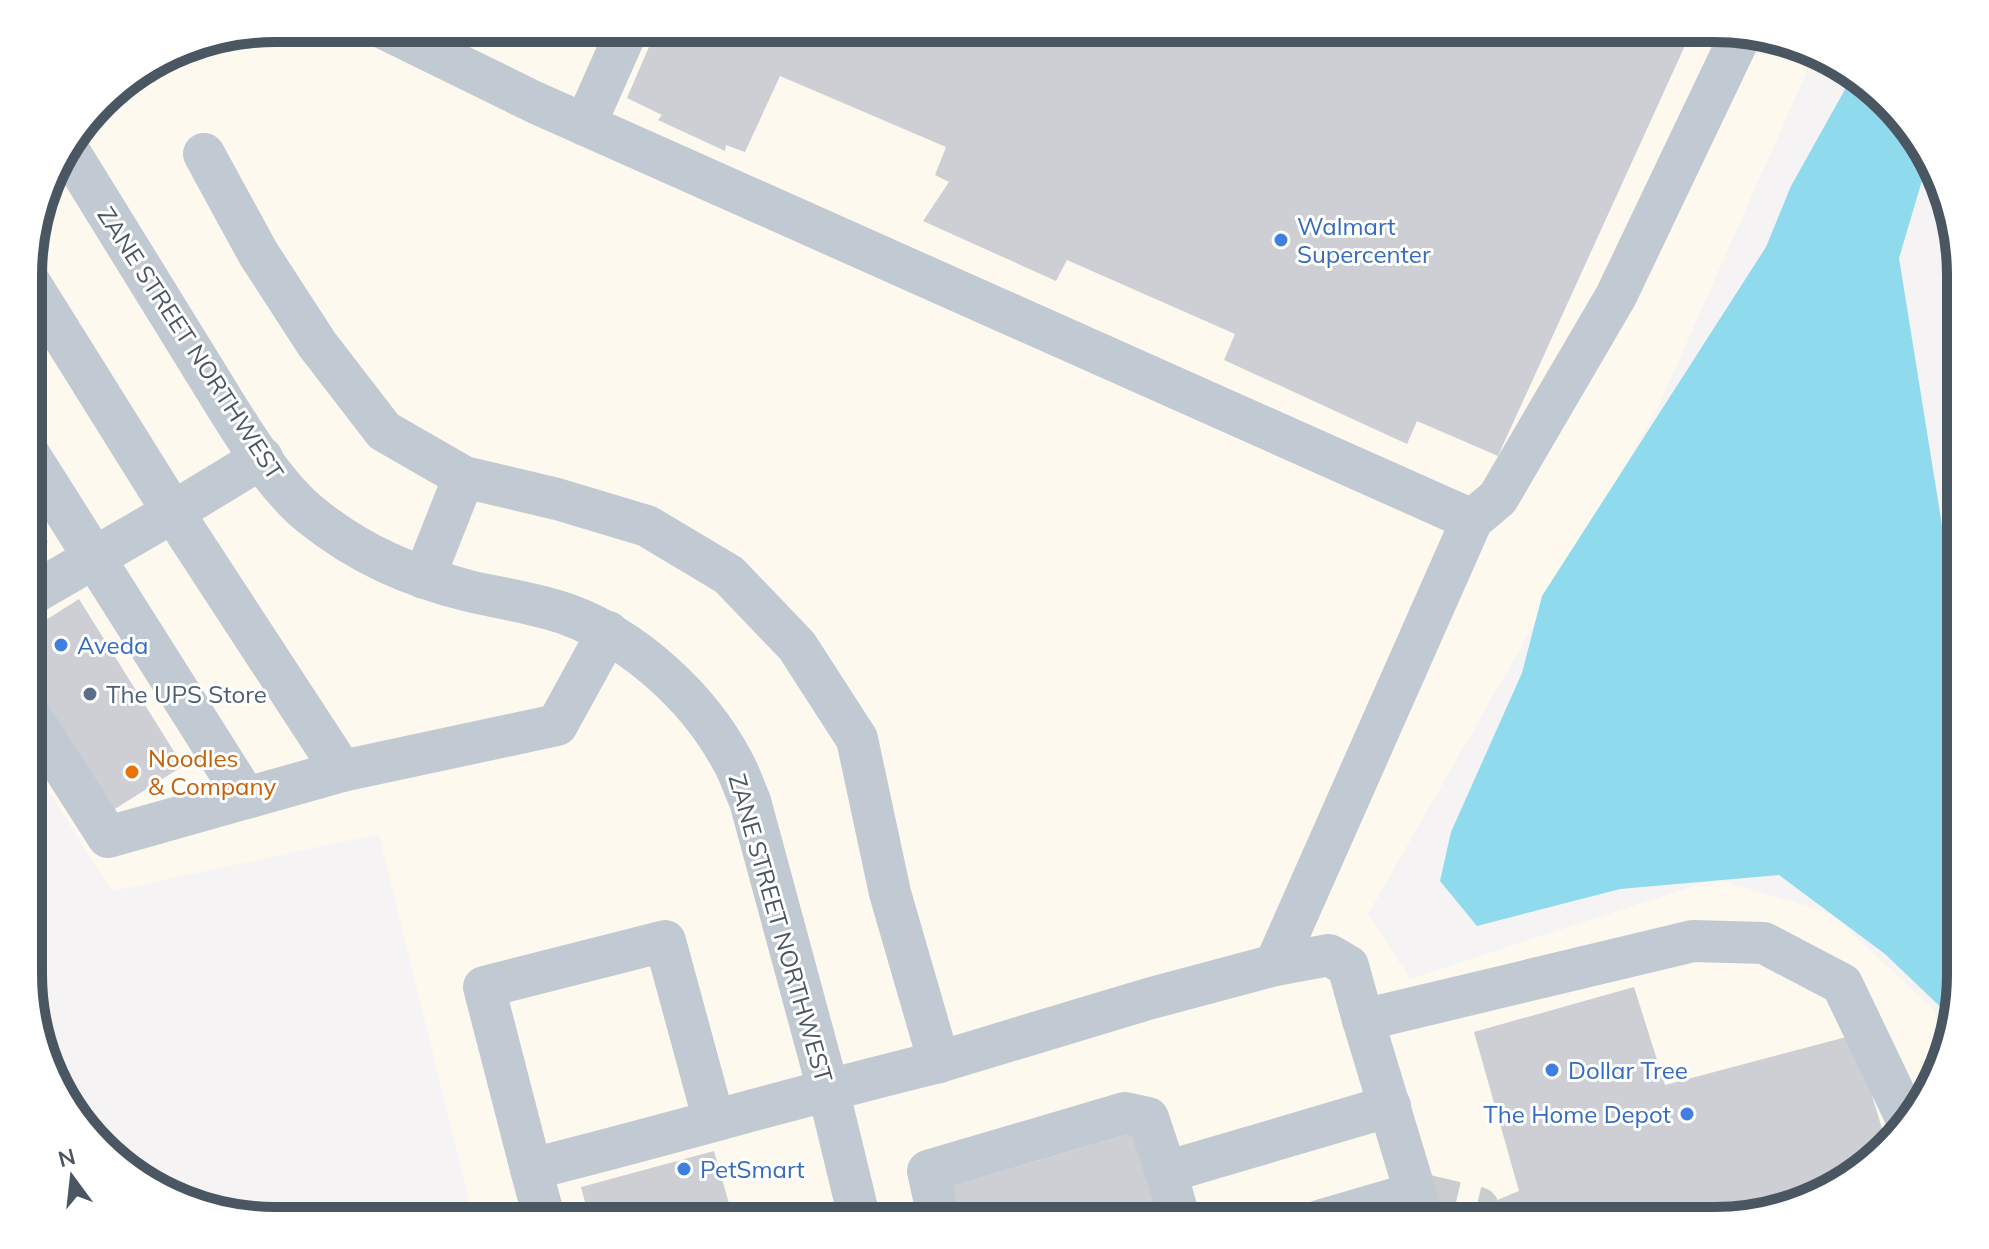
<svg xmlns="http://www.w3.org/2000/svg" width="1989" height="1249" font-family="Mulish,sans-serif">
	<style>
		.commercial { fill: #fdf9ef }
		.water { fill: #90daee }
		.building { fill: #cdcfd5 }
		.lines { fill: none; stroke-linecap: round; stroke-linejoin: round }
		.minor-tunnel { stroke: #caccce; stroke-width: 42; stroke-dasharray: 42 21; stroke-linecap: butt }
		.minor { stroke: #c1cad2; stroke-width: 42 }
		.shop-dot { fill: #3f7fe0; stroke: #fff; stroke-width: 3 }
		.service-dot { fill: #5c6f8a; stroke: #fff; stroke-width: 3 }
		.food-dot { fill: #e8710a; stroke: #fff; stroke-width: 3 }
		.labels { text-anchor: middle; dominant-baseline: central; stroke-width: 6; stroke-linejoin: round; paint-order: stroke }
		.shop-label { font-size: 24px; fill: #366cbe; stroke: #fff; text-anchor: start }
		.street-label { font-size: 24px; fill: #4a5661; stroke: #fff }
		.service-label { font-size: 24px; fill: #4e5e75; stroke: #fff; text-anchor: start }
		.food-label { font-size: 24px; fill: #c56008; stroke: #fff; text-anchor: start }
		.rim { fill: none; stroke: #4a5661; stroke-width: 10 }
	</style>
	<rect width="100%" height="100%" fill="#f5f3f3"/>
	<polygon class="commercial" points="275,28 1714,28 1778,37 1815,53 1656,412 1368,914 1410,979 1715,879 1830,913 1934,1010 1943,1041 1920,1111 1837,1188 1730,1220 474,1221 379,834 112,891 30,762 30,243 54,165 112,90 181,47"/>
	<polygon class="water" points="1853,71 1928,151 1929,157 1899,258 1960,637 1960,990 1951,1017 1885,954 1779,875 1620,889 1477,926 1440,881 1451,832 1522,673 1542,596 1766,247 1791,186 1843,93"/>
	<g class="building">
		<polygon points="657,28 687,28 711,39 716,28 1693,28 1498,456 1417,421 1407,444 1224,360 1235,334 1067,260 1056,281 923,221 949,182 935,175 946,147 780,76 745,152 726,145 725,151 658,120 662,115 627,98"/>
		<polygon points="30,512 48,542 30,553"/>
		<polygon points="79,599 183,766 107,814 30,690 30,630"/>
		<polygon points="1634,987 1665,1085 1854,1035 1886,1142 1837,1188 1730,1220 1436,1221 1478,1208 1519,1191 1474,1032"/>
		<polygon points="1138,1131 1163,1216 1148,1221 961,1221 951,1186"/>
		<polygon points="714,1151 734,1221 590,1221 581,1187"/>
	</g>
	<g class="lines">
		<polyline class="minor-tunnel" points="1415,1193 1478,1208 1482,1221"/>
		<g class="minor">
			<polyline points="383,28 534,102 1472,520"/>
			<polyline points="585,125 628,28"/>
			<path d="M67,148C112,222 158,296 204,370C232,415 271,484 312,516C359,554 410,576 469,591C502,599 537,603 569,615C636,640 700,699 733,762C740,774 744,788 750,801L828,1089L860,1221"/>
			<polyline points="204,154 258,253 317,344 384,431 464,477 557,499 647,526 729,575 797,646 857,739 890,893 939,1062 1148,999 1275,965"/>
			<polyline points="30,283 173,512 262,458"/>
			<polyline points="30,456 246,798"/>
			<polyline points="424,578 464,477"/>
			<polyline points="30,595 173,512 342,771 557,725 608,632"/>
			<polyline points="30,715 108,837 342,771"/>
			<polyline points="1363,1020 1693,941 1764,943 1842,984 1908,1122"/>
			<path d="M714,1121L665,941L484,987L531,1169C668,1135 802,1095 939,1062"/>
			<polyline points="531,1169 545,1221"/>
			<polyline points="939,1221 928,1171 1125,1113 1148,1118 1166,1172"/>
			<polyline points="1180,1221 1166,1172 1390,1106"/>
			<polyline points="1319,1221 1415,1193"/>
			<polyline points="1424,1221 1363,1020 1348,966 1329,955 1275,965 1472,520 1498,498 1616,296 1742,32"/>
		</g>
	</g>
	<g class="shop-dot">
		<circle cx="1281" cy="240" r="8"/>
		<circle cx="61" cy="645" r="8"/>
		<circle cx="1552" cy="1070" r="8"/>
		<circle cx="1687" cy="1114" r="8"/>
		<circle cx="684" cy="1169" r="8"/>
	</g>
	<circle class="service-dot" cx="90" cy="694" r="8"/>
	<circle class="food-dot" cx="132" cy="772" r="8"/>
	<g class="labels">
		<g class="shop-label">
			<text x="1297" y="226">Walmart<tspan x="1297" dy="28">Supercenter</tspan></text>
			<text x="77" y="645">Aveda</text>
			<text x="1568" y="1070">Dollar Tree</text>
			<text x="1671" y="1114" text-anchor="end">The Home Depot</text>
			<text x="700" y="1169">PetSmart</text>
		</g>
		<g class="street-label">
			<text transform="translate(191 343) rotate(57)">ZANE STREET NORTHWEST</text>
			<text transform="translate(781 928) rotate(74)">ZANE STREET NORTHWEST</text>
		</g>
		<g class="service-label">
			<text x="106" y="694">The UPS Store</text>
		</g>
		<g class="food-label">
			<text x="148" y="758">Noodles<tspan x="148" dy="28">&amp; Company</tspan></text>
		</g>
	</g>
	<path d="M0 0H1989V1249H0ZM275 42H1714A233 233 0 0 1 1947 275V974A233 233 0 0 1 1714 1207H275A233 233 0 0 1 42 974V275A233 233 0 0 1 275 42Z" fill="#fff" fill-rule="evenodd"/>
	<path class="rim" d="M275 42H1714A233 233 0 0 1 1947 275V974A233 233 0 0 1 1714 1207H275A233 233 0 0 1 42 974V275A233 233 0 0 1 275 42Z"/>
	<g transform="translate(72 1177) rotate(345)" stroke="#ffffff" stroke-width="6" paint-order="stroke">
	<path d="M0-6L14 30L0 20L-14 30Z" fill="#4a5661"/>
	<text y="-12" font-size="22" font-weight="bold" text-anchor="middle" fill="#4a5661">N</text>
	</g>
</svg>
